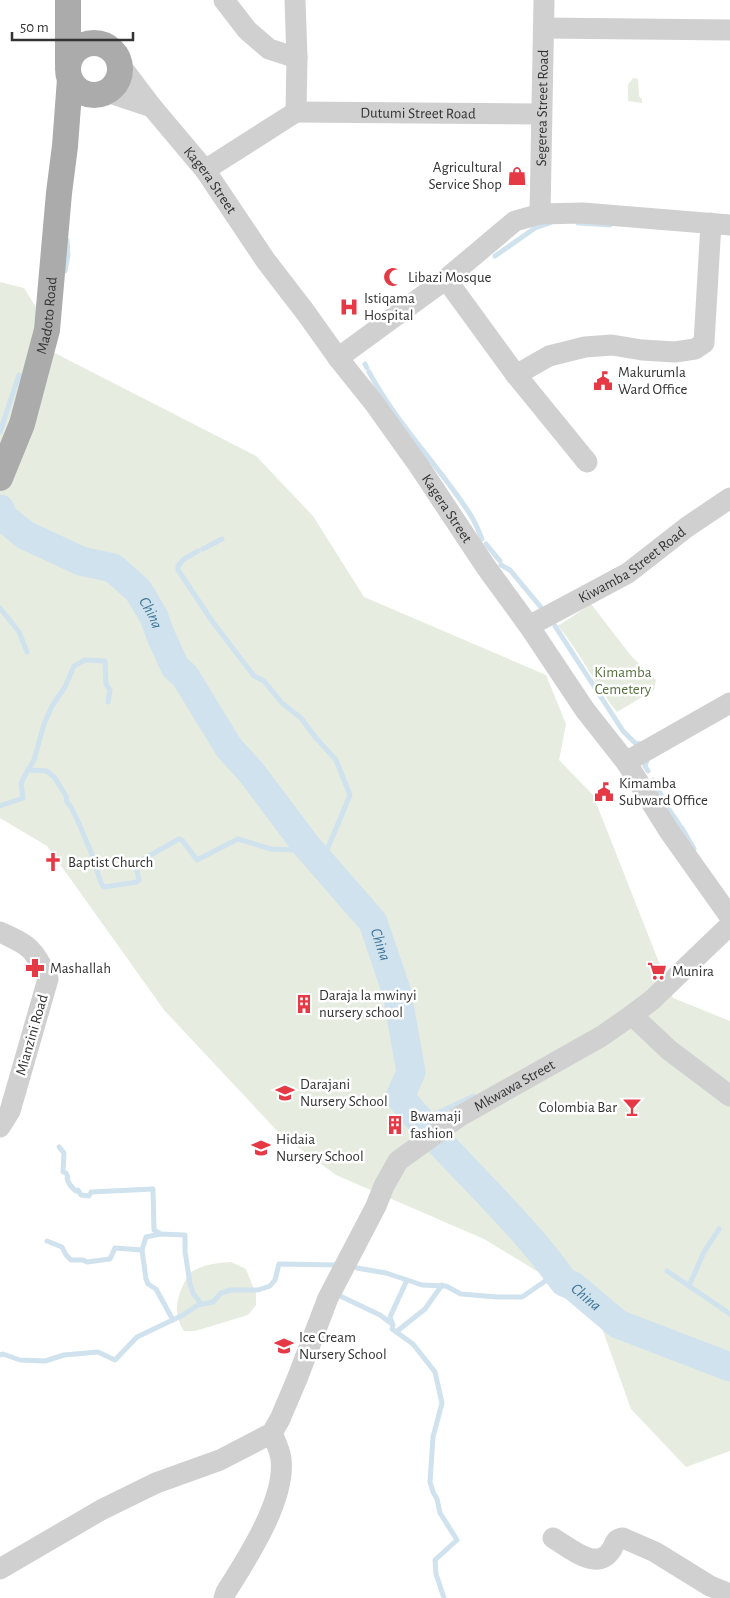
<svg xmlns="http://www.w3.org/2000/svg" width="730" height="1598" font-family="'Alegreya Sans',sans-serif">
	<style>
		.green { fill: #e6ecdf }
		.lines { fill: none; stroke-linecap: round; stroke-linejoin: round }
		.stream { stroke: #cfe2ee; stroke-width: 5 }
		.river { stroke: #cfe2ee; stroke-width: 29 }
		.minor { stroke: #d0d0d0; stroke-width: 21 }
		.major { stroke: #ababab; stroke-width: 26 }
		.labels { text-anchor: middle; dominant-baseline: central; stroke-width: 5; stroke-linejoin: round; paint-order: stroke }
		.street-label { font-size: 15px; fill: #333; stroke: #fff }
		.poi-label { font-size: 15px; fill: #333; stroke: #fff; text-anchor: start }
		.park-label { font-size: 15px; fill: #56703f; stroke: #fff }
		.water-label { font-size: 16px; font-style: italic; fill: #3f7597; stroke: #fff }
	</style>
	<rect width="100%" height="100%" fill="#fff"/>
	<g class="green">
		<polygon points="633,78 638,79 639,96 642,99 642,103 628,101 628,85"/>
		<polygon points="0,282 24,288 42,317 45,348 256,456 313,516 364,597 546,675 566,724 559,760 593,795 673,998 730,1021 730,1451 686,1467 631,1409 594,1306 484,1239 336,1175 280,1134 164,1010 47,846 0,818"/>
		<path d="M591,604L632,657L656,680L654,690L617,712C595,685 581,653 558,626Z"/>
		<path d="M231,1262L246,1269L256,1294V1305L248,1315L195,1331H184C173,1315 176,1299 184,1283C187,1278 188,1274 193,1271C205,1264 218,1263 231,1262Z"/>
	</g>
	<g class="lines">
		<g class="stream">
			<polyline points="578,223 610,225"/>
			<polyline points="495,256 535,228 550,223"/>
			<polyline points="65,271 68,255 67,240"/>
			<polyline points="365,364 367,368"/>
			<path d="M369,372C395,421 437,464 468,511C474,519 478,529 482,539"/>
			<polyline points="0,432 19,375"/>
			<polyline points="0,521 3,517"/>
			<polyline points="486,544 500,561"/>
			<polyline points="203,549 222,539"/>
			<polyline points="198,551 184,559 178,566 178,570 212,621 254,676 264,681 282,703 301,718 315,737 336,760 350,795 322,862"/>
			<polyline points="501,565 510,570 544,611"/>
			<polyline points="0,608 19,632 27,652"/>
			<polyline points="555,626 623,731 635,743 640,744"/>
			<polyline points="647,760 645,766 648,771"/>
			<polyline points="28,770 34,760 44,724 52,706 65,687 74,666 85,660 105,661 106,684 110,690 108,702"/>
			<polyline points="653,780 668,808 680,826"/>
			<polyline points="0,806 23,798 21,783 28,770 47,771 55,778 66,796 67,802 72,809 77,819 91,852 101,883 104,887 137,882 139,880 136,866 138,862 179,839 182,840 197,860 238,839 271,849 298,850 305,844"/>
			<polyline points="682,828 694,849"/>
			<polyline points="420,1122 433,1115 474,1096"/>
			<path d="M59,1147L64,1153L63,1172L66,1173L68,1177L67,1178C68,1184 71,1187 76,1191L78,1190L81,1195L89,1196L91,1192L153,1189L154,1230L159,1233"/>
			<polyline points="47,1241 62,1247 66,1255 71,1260 83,1260 87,1262 110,1259 115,1248 142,1250"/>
			<polyline points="357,1268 386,1273 422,1285 446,1286 461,1294 497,1297 522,1297 557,1273"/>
			<polyline points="667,1271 730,1314"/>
			<polyline points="407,1280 390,1317 393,1325 392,1329 413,1344 435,1372 442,1403 433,1437 430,1482 433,1492 437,1499 440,1513 457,1540 435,1560 436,1574 444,1598"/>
			<polyline points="689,1286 704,1252 719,1229"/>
			<polyline points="336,1294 380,1315 392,1324"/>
			<polyline points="173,1320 156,1289 148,1284 146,1279 142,1250 146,1237 160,1234 185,1235 185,1251 190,1284 193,1293 201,1304"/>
			<polyline points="396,1332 425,1309 442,1285"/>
			<polyline points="0,1355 3,1354 20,1360 45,1361 64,1355 98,1352 115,1360 137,1337 183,1315 198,1305 213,1302 221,1293 231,1290 258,1290 270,1286 275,1280 279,1264 339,1265"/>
		</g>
		<path class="river" id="s1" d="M0,509L3,517L25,535L81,561L113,568L138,590L154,617L160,634L175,667L185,676L229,748L251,772L305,844L373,922L397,993L411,1072L400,1097C452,1161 516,1215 564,1282L573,1286L618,1324L730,1367"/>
		<g class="minor">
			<polyline points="224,0 247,30 269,49 297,58"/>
			<polyline points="295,0 297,58 296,112"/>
			<polyline points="544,28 730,30"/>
			<path id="s2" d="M121,66L152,107L205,170L266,261L306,313L338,358L374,403L419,466L486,567L529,626L585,710L626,762L669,831L730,917"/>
			<polyline points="107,92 152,107"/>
			<path id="s3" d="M296,112L540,114"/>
			<polyline points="205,170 296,112"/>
			<path id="s4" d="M540,214L544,0"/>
			<polyline points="446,279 516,375 587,462"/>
			<polyline points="338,358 446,279 515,221 540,214 583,213 730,225"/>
			<polyline points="516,375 549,356 585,347 612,345 642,350 675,352 695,349 704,343 711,223"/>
			<path id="s5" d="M529,626L628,573L687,527L730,498"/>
			<polyline points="626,762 730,703"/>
			<path d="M0,932C31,946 33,948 48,979L10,1111L0,1127"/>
			<polyline points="632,1015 669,1050 730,1096"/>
			<path d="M553,1538C570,1548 597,1573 612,1549C615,1543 615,1539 623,1538L655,1552L710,1586L730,1594"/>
			<path id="s6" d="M0,1569L101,1510L156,1483L220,1460L272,1433L280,1419L297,1379L328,1298L376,1206L384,1186L398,1161L460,1116L602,1036L632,1015L652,1000L730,925"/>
			<path d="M224,1598L226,1592C247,1559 286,1499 281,1459C280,1450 275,1441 272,1433"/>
		</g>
		<g class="major">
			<polyline points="68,0 68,64"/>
			<circle cx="94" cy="69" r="26"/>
			<path id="s7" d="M0,478L22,424L47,330L59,193L65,146L70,79"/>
		</g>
	</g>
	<defs>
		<g id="shop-bare" transform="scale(1.5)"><path d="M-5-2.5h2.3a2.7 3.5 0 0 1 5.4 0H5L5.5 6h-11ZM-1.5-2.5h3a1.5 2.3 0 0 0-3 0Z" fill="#e63946" stroke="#fff" stroke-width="2.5" paint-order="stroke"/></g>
		<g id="mosque-bare" transform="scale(1.5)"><path d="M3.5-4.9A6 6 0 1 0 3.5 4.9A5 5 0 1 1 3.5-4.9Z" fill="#e63946" stroke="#fff" stroke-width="2.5" paint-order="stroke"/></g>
		<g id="hospital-bare" transform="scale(1.5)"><path d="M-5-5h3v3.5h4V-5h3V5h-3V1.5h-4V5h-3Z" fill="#e63946" stroke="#fff" stroke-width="2.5" paint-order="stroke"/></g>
		<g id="civic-bare" transform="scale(1.5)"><path d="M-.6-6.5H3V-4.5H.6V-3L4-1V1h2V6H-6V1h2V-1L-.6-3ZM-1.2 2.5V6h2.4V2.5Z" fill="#e63946" stroke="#fff" stroke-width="2.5" paint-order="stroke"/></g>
		<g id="church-bare" transform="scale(1.5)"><path d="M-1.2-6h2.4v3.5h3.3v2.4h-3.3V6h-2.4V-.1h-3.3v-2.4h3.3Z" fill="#e63946" stroke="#fff" stroke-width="2.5" paint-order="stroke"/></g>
		<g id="pharmacy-bare" transform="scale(1.5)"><path d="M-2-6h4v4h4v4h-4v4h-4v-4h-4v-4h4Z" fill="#e63946" stroke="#fff" stroke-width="2.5" paint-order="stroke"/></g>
		<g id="supermarket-bare" transform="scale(1.5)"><path d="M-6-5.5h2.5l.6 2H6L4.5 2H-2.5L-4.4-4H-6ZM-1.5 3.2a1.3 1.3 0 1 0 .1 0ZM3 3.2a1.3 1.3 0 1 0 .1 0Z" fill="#e63946" stroke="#fff" stroke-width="2.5" paint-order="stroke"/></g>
		<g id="building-bare" transform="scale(1.5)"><path d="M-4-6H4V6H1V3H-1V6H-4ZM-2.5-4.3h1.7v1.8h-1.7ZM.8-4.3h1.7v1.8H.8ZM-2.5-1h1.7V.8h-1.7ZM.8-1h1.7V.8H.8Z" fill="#e63946" stroke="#fff" stroke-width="2.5" paint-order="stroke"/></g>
		<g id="school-bare" transform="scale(1.5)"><path d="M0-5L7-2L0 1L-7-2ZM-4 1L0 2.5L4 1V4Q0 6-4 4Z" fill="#e63946" stroke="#fff" stroke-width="2.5" paint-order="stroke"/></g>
		<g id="bar-bare" transform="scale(1.5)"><path d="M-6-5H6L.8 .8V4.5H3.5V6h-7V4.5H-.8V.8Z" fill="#e63946" stroke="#fff" stroke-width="2.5" paint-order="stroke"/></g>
	</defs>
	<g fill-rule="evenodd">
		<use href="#shop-bare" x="517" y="176"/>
		<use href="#mosque-bare" x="393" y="277"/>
		<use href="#hospital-bare" x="349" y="307"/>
		<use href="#civic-bare" x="603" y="381"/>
		<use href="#civic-bare" x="604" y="792"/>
		<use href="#church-bare" x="53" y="862"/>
		<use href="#pharmacy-bare" x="35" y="968"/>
		<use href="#supermarket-bare" x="657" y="971"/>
		<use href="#building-bare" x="304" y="1004"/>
		<use href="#school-bare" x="285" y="1093"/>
		<use href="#bar-bare" x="632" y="1107"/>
		<use href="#building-bare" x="395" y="1125"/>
		<use href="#school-bare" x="261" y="1148"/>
		<use href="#school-bare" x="284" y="1346"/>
	</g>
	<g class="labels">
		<g class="street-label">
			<text stroke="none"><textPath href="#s4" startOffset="106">Segerea Street Road</textPath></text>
			<text stroke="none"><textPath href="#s3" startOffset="122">Dutumi Street Road</textPath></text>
			<text stroke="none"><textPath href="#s2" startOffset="145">Kagera Street</textPath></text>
			<text stroke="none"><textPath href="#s7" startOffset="170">Madoto Road</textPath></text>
			<text stroke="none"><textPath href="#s2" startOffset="550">Kagera Street</textPath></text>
			<text stroke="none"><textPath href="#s5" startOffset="120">Kiwamba Street Road</textPath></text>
			<text transform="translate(32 1035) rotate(-74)">Mianzini Road</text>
			<text stroke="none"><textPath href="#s6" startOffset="744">Mkwawa Street</textPath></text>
		</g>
		<g class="poi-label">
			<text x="502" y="167" text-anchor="end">Agricultural<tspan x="502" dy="17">Service Shop</tspan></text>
			<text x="408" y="277">Libazi Mosque</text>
			<text x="364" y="298">Istiqama<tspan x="364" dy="17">Hospital</tspan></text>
			<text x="618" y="372">Makurumla<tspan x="618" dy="17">Ward Office</tspan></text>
			<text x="619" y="783">Kimamba<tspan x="619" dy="17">Subward Office</tspan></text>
			<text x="68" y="862">Baptist Church</text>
			<text x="50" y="968">Mashallah</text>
			<text x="672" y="971">Munira</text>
			<text x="319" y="995">Daraja la mwinyi<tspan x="319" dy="17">nursery school</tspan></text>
			<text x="300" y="1084">Darajani<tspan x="300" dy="17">Nursery School</tspan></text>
			<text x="617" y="1107" text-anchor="end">Colombia Bar</text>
			<text x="410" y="1116">Bwamaji<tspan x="410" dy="17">fashion</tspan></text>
			<text x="276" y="1139">Hidaia<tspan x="276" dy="17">Nursery School</tspan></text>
			<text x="299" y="1337">Ice Cream<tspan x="299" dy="17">Nursery School</tspan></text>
		</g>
		<g class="park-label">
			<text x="623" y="672">Kimamba<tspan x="623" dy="17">Cemetery</tspan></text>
		</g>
		<g class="water-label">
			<text stroke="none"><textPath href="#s1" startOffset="191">China</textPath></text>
			<text stroke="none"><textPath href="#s1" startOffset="598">China</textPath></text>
			<text stroke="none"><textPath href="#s1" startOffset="1031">China</textPath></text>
		</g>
	</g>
	<path d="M12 32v8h121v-8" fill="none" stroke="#333333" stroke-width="2.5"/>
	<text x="20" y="32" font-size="15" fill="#333333" stroke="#ffffff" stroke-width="4" paint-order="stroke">50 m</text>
</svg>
